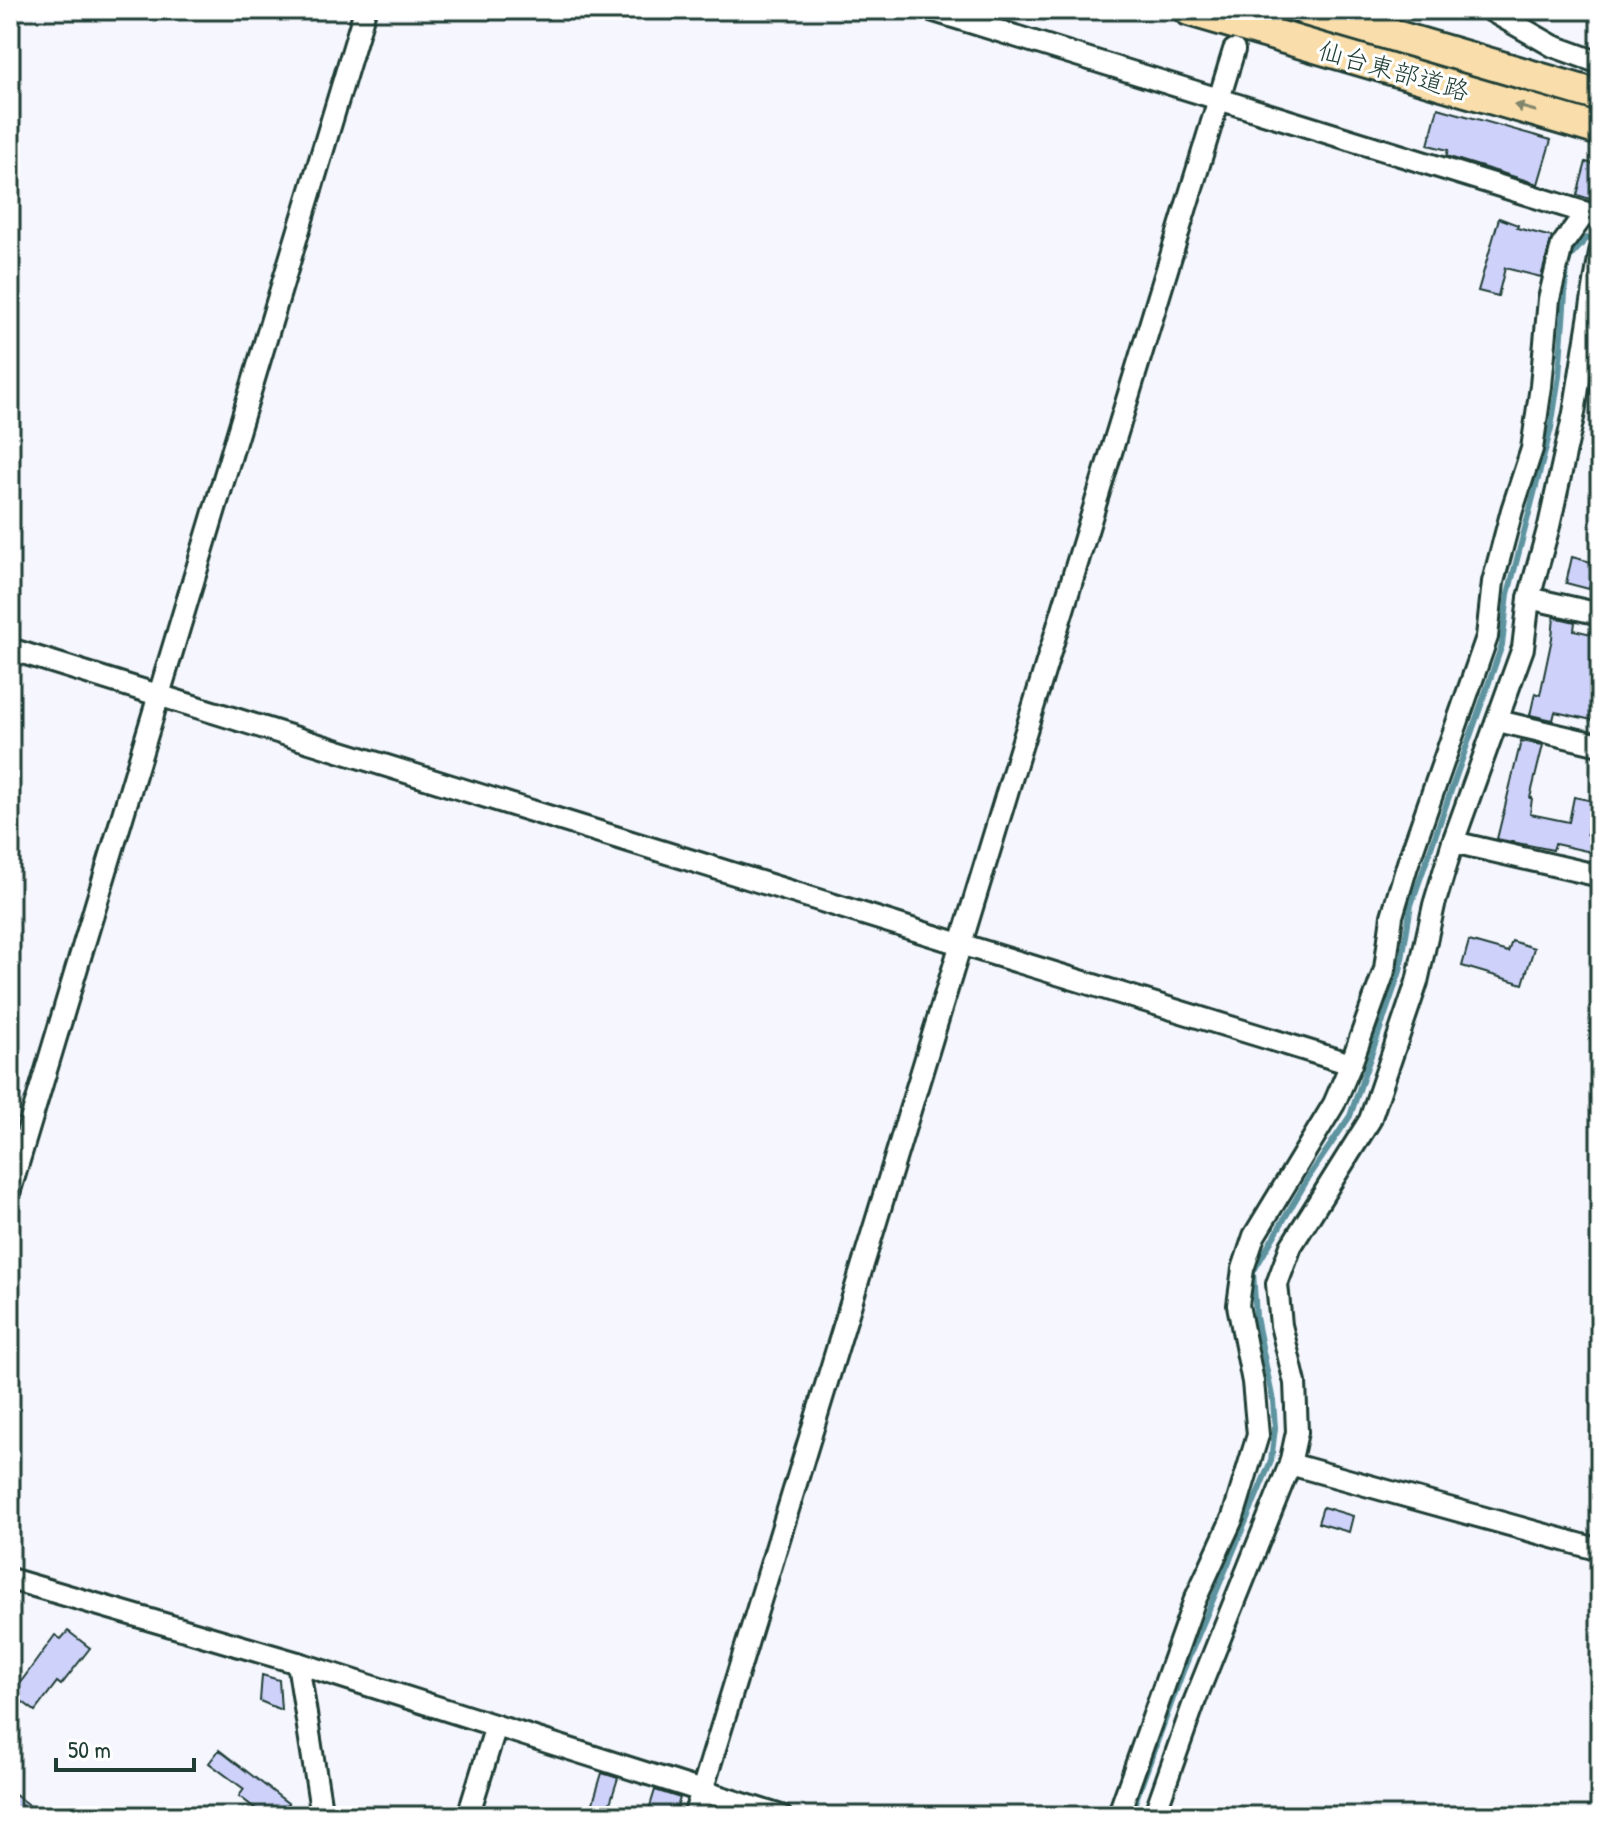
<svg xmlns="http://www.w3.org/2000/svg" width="1610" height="1826" font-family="'Patrick Hand','Klee One',sans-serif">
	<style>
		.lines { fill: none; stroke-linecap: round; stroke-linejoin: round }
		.stream { stroke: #5d94a0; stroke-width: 6 }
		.building { fill: #ced1fa; stroke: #1f3d34; stroke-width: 2 }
		.minor-casing { stroke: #1f3d34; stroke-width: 26 }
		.highway-casing { stroke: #1f3d34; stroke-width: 36 }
		.minor { stroke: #fff; stroke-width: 20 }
		.highway { stroke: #f9deab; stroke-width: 30 }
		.oneway { fill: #81856a }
		.labels { text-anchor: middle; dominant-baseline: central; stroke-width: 6; stroke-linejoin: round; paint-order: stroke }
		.street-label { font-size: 26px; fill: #1f3d34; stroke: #fff }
	</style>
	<rect width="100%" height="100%" fill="#f5f6fe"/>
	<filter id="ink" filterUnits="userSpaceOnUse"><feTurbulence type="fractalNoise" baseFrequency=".0125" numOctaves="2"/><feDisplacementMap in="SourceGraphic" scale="16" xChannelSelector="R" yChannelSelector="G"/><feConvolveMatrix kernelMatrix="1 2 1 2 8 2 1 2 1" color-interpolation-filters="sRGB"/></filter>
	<g filter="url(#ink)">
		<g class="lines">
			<polyline class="stream" points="1130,1816 1183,1671 1271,1461 1275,1428 1273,1401 1256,1317 1253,1272 1310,1175 1350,1116 1400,971 1411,905 1502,645 1508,594 1551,428 1559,376 1567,266 1570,257 1587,238 1600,242"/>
		</g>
		<g class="building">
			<polygon points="1438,108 1551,140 1538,184 1446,156 1448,150 1428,145"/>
			<polygon points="1586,162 1600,166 1600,202 1577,195"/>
			<polygon points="1499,218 1518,225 1517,228 1552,237 1541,277 1505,268 1498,296 1478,291"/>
			<polygon points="1572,557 1595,563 1589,589 1566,583"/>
			<polygon points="1554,617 1575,622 1574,630 1600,636 1600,666 1594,688 1600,689 1600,706 1597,721 1555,712 1553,720 1530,715 1535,693 1540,695 1552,638"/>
			<polygon points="1521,741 1543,745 1530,798 1532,798 1530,814 1569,822 1574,797 1593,801 1587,834 1600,836 1600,854 1555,844 1553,850 1497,839"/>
			<polygon points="1469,941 1508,952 1512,941 1534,948 1523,984 1462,966"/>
			<polygon points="1323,1507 1353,1516 1349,1532 1318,1523"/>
			<polygon points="68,1631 90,1648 61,1685 57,1682 35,1711 12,1694 55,1635 61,1639"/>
			<polygon points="262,1675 279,1680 281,1710 260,1701"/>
			<polygon points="219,1750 289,1804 280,1816 265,1816 239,1796 244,1789 209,1763"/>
			<polygon points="602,1773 618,1778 606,1816 589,1816"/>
			<polygon points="655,1790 680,1798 674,1816 647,1816"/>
			<polygon points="10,1791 43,1816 10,1816"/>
		</g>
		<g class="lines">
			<g class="minor-casing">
				<g id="minor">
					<polyline points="931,10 1600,217"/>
					<polyline points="1490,10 1553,46 1600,63"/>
					<polyline points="1600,252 1574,413 1549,526 1529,598 1523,648 1453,842 1600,876"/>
					<polyline points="1529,598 1600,614"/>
					<polyline points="10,649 960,944 1351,1064"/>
					<polyline points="1498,721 1600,745"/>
					<polyline points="10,1190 365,10"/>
					<polyline points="1290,1464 1600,1550"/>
					<polyline points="10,1579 298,1663 702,1791 694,1816"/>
					<polyline points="298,1663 322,1816"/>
					<polyline points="468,1816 496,1726"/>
					<polyline points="781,1816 702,1791 1234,50"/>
					<polyline points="1118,1816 1194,1602 1233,1517 1258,1435 1253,1382 1238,1305 1243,1269 1254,1236 1334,1104 1351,1064 1385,969 1392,916 1407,866 1487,637 1493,582 1512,510 1532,449 1541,386 1549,299 1562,245 1585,213"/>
					<polyline points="1154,1816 1195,1700 1290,1464 1297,1432 1295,1383 1281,1325 1277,1284 1291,1246 1370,1120 1417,982 1434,905 1453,842"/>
				</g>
			</g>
			<g class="highway-casing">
				<g id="highway">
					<polyline points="1189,10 1600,130"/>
					<polyline points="1306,10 1600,96"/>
				</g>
			</g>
			<use href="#minor" class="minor"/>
			<use href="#highway" class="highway"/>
		</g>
		<defs><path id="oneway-solid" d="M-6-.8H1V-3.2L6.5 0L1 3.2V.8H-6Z" transform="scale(2)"/></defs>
		<use class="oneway" href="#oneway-solid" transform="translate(1525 108) rotate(-164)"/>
	</g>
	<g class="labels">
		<g class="street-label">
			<text transform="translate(1394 70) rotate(16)">仙台東部道路</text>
		</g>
	</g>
	<rect width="1610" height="1826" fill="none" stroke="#fff" stroke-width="40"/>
	<rect x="20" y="20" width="1570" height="1786" fill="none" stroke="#1f3d34" stroke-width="3" filter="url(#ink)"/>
	<path d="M56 1758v12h138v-12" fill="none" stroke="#1f3d34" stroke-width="4"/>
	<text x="68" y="1758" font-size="24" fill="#1f3d34" stroke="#ffffff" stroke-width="6" paint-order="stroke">50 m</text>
</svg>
